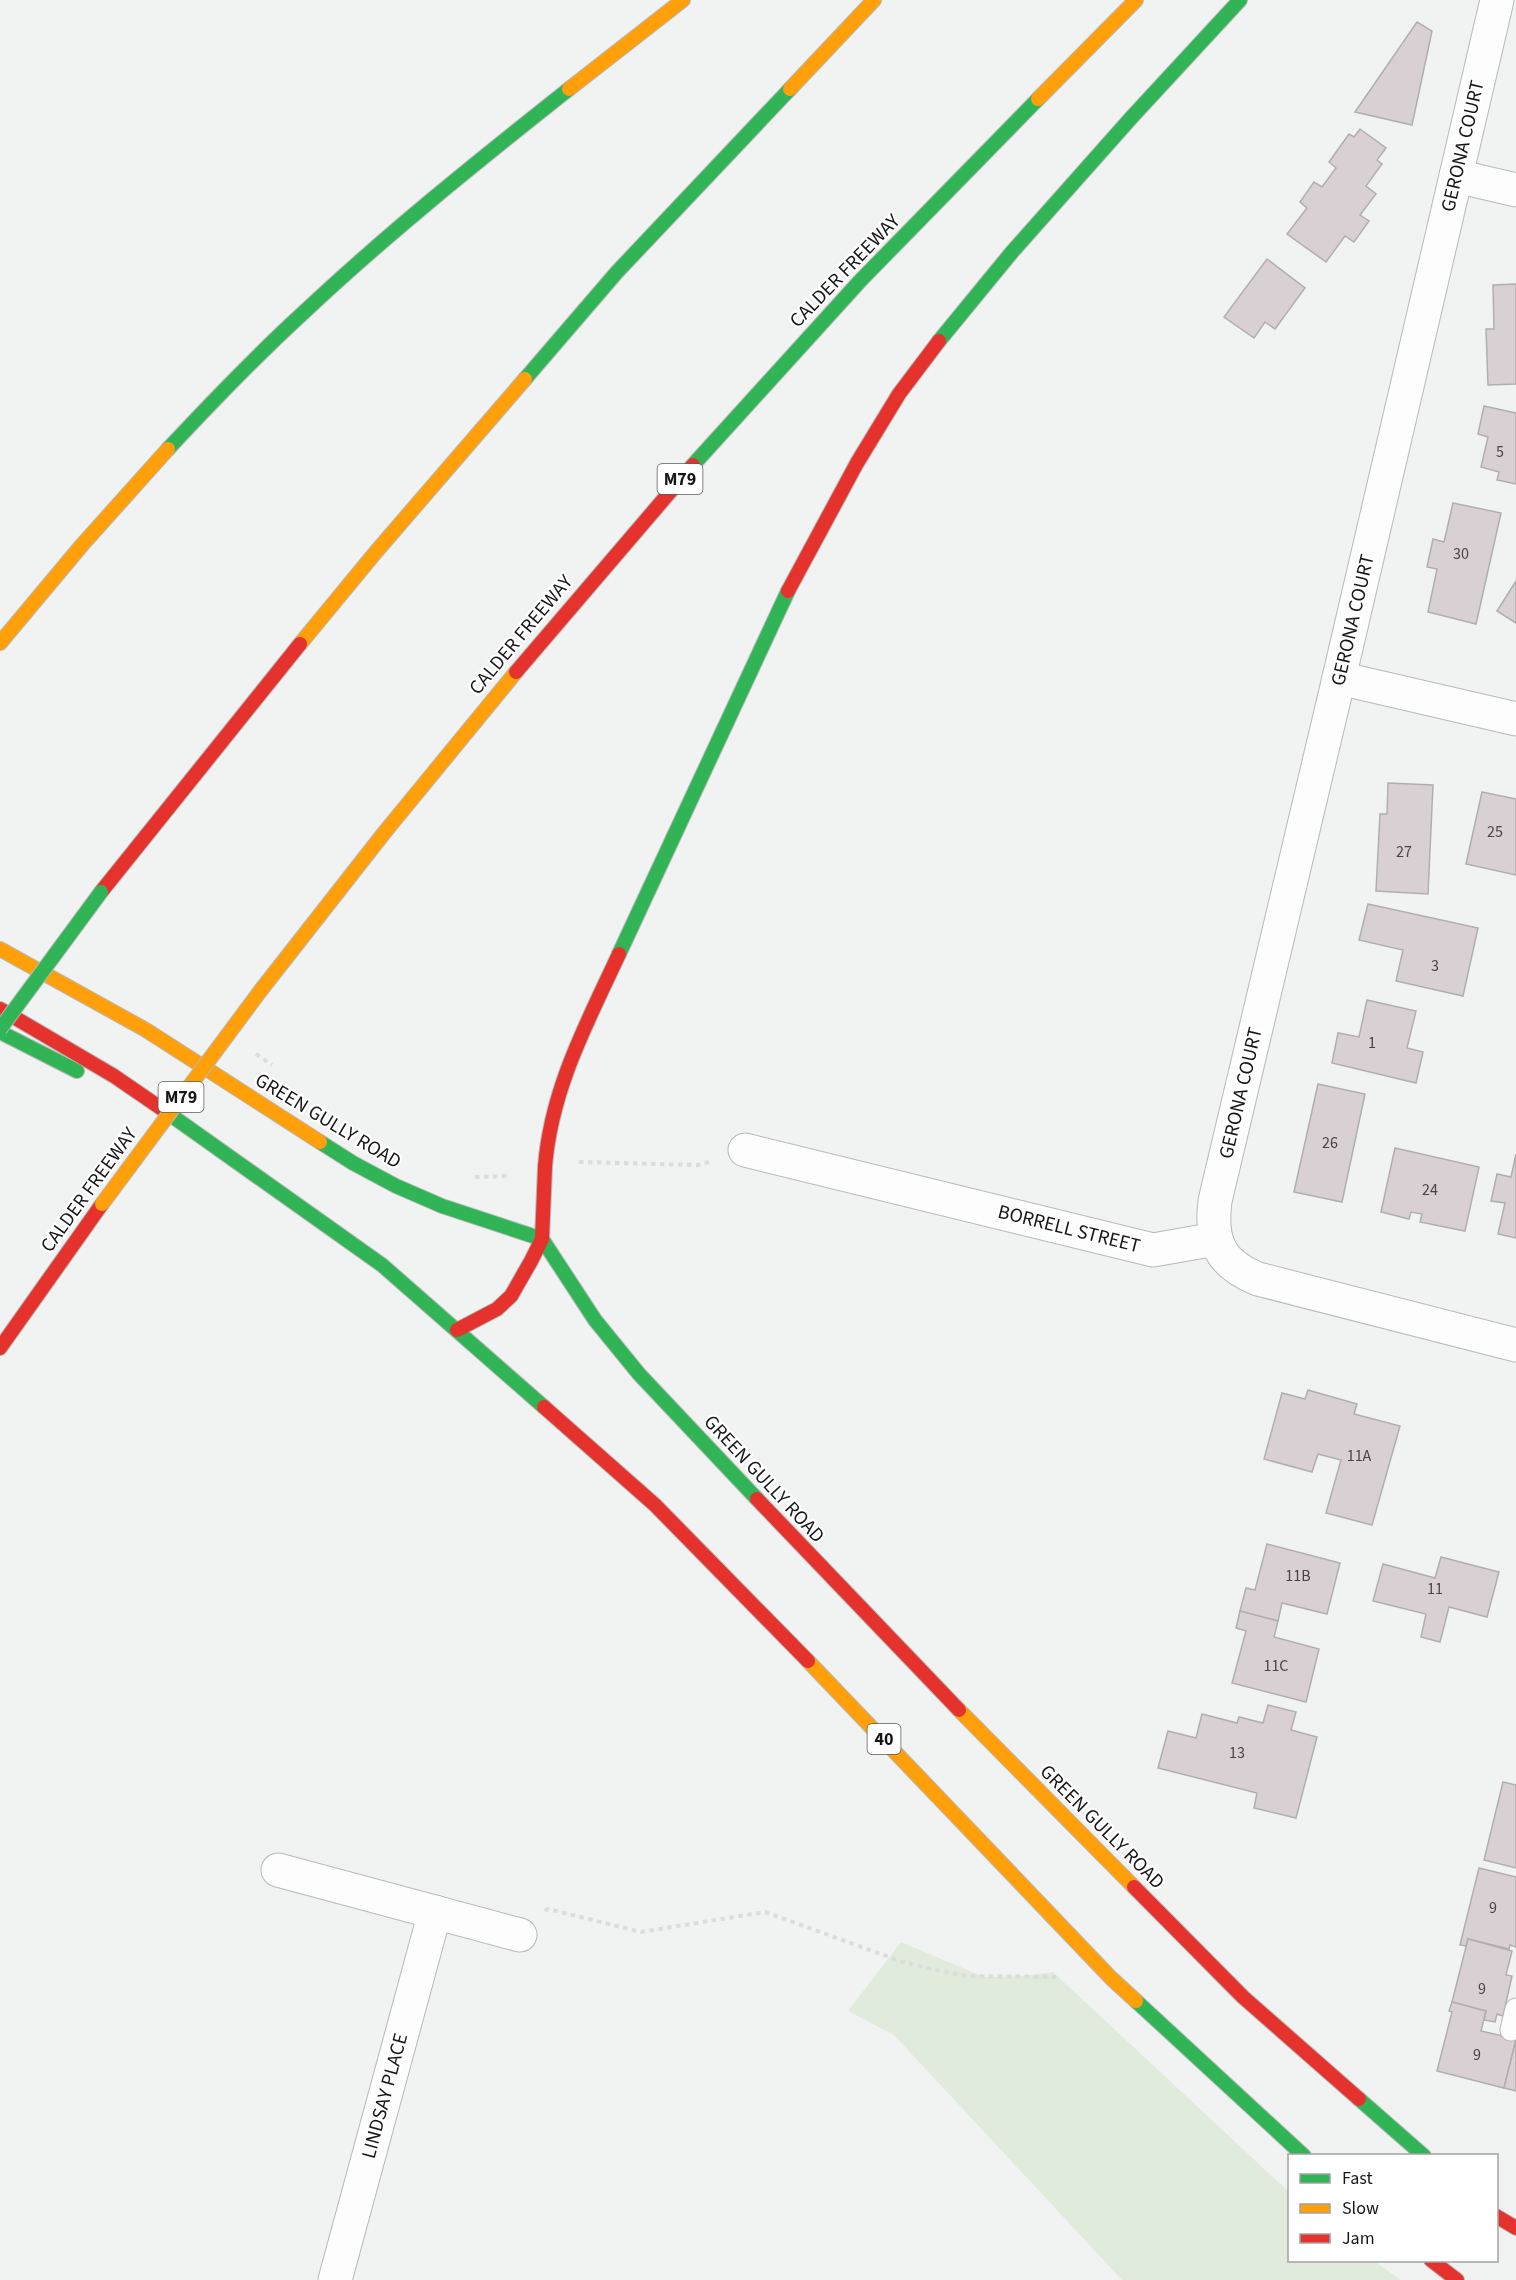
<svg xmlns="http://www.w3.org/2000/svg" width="1516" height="2280" font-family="'Source Sans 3',sans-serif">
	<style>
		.green { fill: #e0ebdb }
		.building { fill: #d9d0d4; stroke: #b0afb0; stroke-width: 1.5 }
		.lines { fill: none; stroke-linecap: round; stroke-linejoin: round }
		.lane-casing { stroke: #b8b9b9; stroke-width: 23 }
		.street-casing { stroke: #b8b9b9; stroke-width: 35 }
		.fast-casing { stroke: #b8b9b9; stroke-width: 16 }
		.slow-casing { stroke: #b8b9b9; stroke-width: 16 }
		.jam-casing { stroke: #b8b9b9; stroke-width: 16 }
		.path { stroke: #dcdcdd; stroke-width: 4; stroke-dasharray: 4.5 4.5; stroke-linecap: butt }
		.lane { stroke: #fdfdfd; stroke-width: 21 }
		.street { stroke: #fdfdfd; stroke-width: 33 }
		.fast { stroke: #30b455; stroke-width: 14 }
		.slow { stroke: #ff9f0a; stroke-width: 14 }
		.jam { stroke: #e5322d; stroke-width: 14 }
		.fast-bridge-casing { stroke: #b8b9b9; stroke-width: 16; stroke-linecap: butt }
		.slow-bridge-casing { stroke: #b8b9b9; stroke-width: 16; stroke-linecap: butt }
		.fast-bridge { stroke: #30b455; stroke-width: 14 }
		.slow-bridge { stroke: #ff9f0a; stroke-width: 14 }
		.labels { text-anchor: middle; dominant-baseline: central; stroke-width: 4.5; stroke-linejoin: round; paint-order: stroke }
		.number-label { font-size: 16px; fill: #474446 }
		.shield { fill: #fff; stroke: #5c5c5d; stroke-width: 1.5 }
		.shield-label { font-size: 18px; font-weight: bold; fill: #161617 }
		.street-label { font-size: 20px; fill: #161617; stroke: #fff }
	</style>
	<rect width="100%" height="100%" fill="#f1f2f2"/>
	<polygon class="green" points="901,1942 984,1977 1024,1976 1053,1972 1289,2192 1290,2260 1374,2261 1401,2280 1122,2280 894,2035 848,2011"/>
	<g class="building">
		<polygon points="1417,22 1432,31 1412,125 1355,112"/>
		<polygon points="1360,129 1386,148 1377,160 1382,164 1366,186 1376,194 1360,215 1369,221 1354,242 1345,236 1326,262 1287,234 1307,208 1300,202 1314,182 1322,187 1336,168 1329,162 1349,134 1354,137"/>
		<polygon points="1267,259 1305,288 1275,329 1265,322 1254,338 1224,317"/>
		<polygon points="1516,284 1516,384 1488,385 1486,329 1494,329 1493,285"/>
		<polygon points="1484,406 1516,413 1516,484 1497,480 1499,472 1481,467 1488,437 1478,434"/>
		<polygon points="1453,503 1501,513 1476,624 1428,612 1437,569 1427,567 1433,539 1444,542"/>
		<polygon points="1516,581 1516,623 1497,611"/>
		<polygon points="1388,783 1433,785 1428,894 1376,891 1380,814 1387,814"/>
		<polygon points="1482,792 1516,799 1516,875 1466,864"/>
		<polygon points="1368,904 1478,928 1463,996 1396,981 1403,950 1359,940"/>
		<polygon points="1367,1000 1416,1011 1407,1048 1423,1052 1416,1083 1332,1063 1338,1033 1359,1037"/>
		<polygon points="1318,1084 1365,1094 1342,1202 1294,1192"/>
		<polygon points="1395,1148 1479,1167 1465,1231 1420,1222 1422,1214 1411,1212 1409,1219 1381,1212"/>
		<polygon points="1516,1154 1516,1238 1498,1234 1505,1203 1491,1201 1497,1174 1511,1177"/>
		<polygon points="1308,1390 1357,1404 1354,1414 1400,1426 1372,1525 1326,1513 1341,1460 1318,1454 1312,1472 1264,1459 1282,1393 1305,1399"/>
		<polygon points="1267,1544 1340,1563 1327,1614 1282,1603 1278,1621 1240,1611 1246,1588 1255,1590"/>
		<polygon points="1441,1557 1499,1572 1487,1617 1449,1607 1440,1642 1421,1637 1426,1614 1373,1601 1383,1564 1435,1578"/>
		<polygon points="1240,1611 1278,1621 1274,1637 1319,1649 1306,1702 1232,1683 1246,1631 1236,1628"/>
		<polygon points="1268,1705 1296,1712 1291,1730 1317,1737 1296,1818 1254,1808 1257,1793 1158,1768 1168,1731 1196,1738 1202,1714 1237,1723 1239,1717 1263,1723"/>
		<polygon points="1503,1782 1516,1785 1516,1868 1484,1860"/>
		<polygon points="1479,1868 1516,1877 1516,1947 1510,1945 1509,1949 1468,1939 1466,1946 1460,1945"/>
		<polygon points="1468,1939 1512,1951 1506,1975 1512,1976 1503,2016 1497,2014 1495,2022 1484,2020 1486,2011 1452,2002"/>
		<polygon points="1452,2002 1486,2011 1481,2031 1516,2039 1504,2088 1437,2071 1452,2012 1449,2011"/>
		<polygon points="1516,2040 1516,2091 1504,2088"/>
	</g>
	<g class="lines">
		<g class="lane-casing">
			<polyline id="lane" points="1511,2030 1516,2009"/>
		</g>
		<g class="street-casing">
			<g id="street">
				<path d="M1497,0L1339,678L1215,1201C1210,1241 1219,1263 1258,1279L1516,1345"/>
				<polyline points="1456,176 1516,190"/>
				<polyline points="1339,678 1516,719"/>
				<polyline points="745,1150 1153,1250 1216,1239"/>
				<polyline points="278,1870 520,1935"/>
				<polyline points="335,2280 435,1912"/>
			</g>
		</g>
		<g class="fast-casing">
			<g id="fast">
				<polyline points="939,341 1012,252 1131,118 1240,0"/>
				<polyline points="525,379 617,272 790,89"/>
				<path d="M168,449C211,403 255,357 302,314C387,234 478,161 569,89"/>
				<polyline points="693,465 860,281 1038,99"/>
				<polyline points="619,954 788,591"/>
				<polyline points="0,1032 77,1071"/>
				<polyline points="165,1111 382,1265 544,1407"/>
				<polyline points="320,1142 353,1163 396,1186 442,1206 542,1239 595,1320 639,1374 757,1499"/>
				<polyline points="1136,2001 1304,2156"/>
				<polyline points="1359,2099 1424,2156"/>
			</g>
		</g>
		<g class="slow-casing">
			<g id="slow">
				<polyline points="569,89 683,0"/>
				<polyline points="790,89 874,0"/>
				<polyline points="1038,99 1136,0"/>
				<polyline points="0,643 82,545 168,449"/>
				<polyline points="300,644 375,553 525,379"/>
				<polyline points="0,949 146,1030 320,1142"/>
				<polyline points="261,990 384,833 516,672"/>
				<polyline points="808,1661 1111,1978 1136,2001"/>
				<polyline points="959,1710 1134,1887"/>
			</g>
		</g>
		<g class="jam-casing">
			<g id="jam">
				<polyline points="788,591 857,463 899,394 939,341"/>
				<polyline points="516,672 693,465"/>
				<polyline points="101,892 300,644"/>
				<polyline points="0,1009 114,1076 165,1111"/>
				<path d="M545,1167C551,1089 587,1023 619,954"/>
				<polyline points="457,1330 497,1309 511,1296 531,1261 542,1239 545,1167"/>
				<polyline points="0,1348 102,1204"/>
				<polyline points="544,1407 655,1505 808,1661"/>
				<polyline points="757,1499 959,1710"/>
				<polyline points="1134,1887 1243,1997 1359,2099"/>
				<polyline points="1496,2216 1516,2228"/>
				<polyline points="1431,2260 1457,2280"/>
			</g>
		</g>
		<g class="path">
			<polyline points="256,1054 272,1065"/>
			<polyline points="579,1162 698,1165 712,1161"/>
			<polyline points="475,1177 507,1176"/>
			<polyline points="545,1911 548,1909 641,1932 765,1912 903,1962 936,1970 968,1976 1059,1977"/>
		</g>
		<use href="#lane" class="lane"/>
		<use href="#street" class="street"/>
		<use href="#fast" class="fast"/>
		<use href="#slow" class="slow"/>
		<use href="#jam" class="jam"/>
		<g class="fast-bridge-casing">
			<polyline id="fast-bridge" points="0,1029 101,892"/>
		</g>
		<g class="slow-bridge-casing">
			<polyline id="slow-bridge" points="102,1204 261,990"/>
		</g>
		<use href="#fast-bridge" class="fast-bridge"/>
		<use href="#slow-bridge" class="slow-bridge"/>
	</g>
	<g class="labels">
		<g class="number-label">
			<text x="1500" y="452">5</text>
			<text x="1461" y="554">30</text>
			<text x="1495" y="832">25</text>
			<text x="1404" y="852">27</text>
			<text x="1435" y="966">3</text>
			<text x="1372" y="1043">1</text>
			<text x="1330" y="1143">26</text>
			<text x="1430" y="1190">24</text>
			<text x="1359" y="1456">11A</text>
			<text x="1298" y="1576">11B</text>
			<text x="1435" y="1589">11</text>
			<text x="1276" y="1666">11C</text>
			<text x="1237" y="1753">13</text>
			<text x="1493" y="1908">9</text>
			<text x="1482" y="1989">9</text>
			<text x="1477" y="2055">9</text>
		</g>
		<g class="shield">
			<rect x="657.5" y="464" width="45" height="30" rx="4.5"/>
			<rect x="158.5" y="1082" width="45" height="30" rx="4.5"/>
			<rect x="867.5" y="1724" width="33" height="30" rx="4.5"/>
		</g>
		<g class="shield-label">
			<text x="680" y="479">M79</text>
			<text x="181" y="1097">M79</text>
			<text x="884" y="1739">40</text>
		</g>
		<g class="street-label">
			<text transform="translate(1463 146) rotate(-77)">GERONA COURT</text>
			<text transform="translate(845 271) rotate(-46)">CALDER FREEWAY</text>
			<text transform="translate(1353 620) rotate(-77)">GERONA COURT</text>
			<text transform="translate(521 635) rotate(-50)">CALDER FREEWAY</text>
			<text transform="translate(1241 1093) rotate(-77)">GERONA COURT</text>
			<text transform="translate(328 1121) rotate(31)">GREEN GULLY ROAD</text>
			<text transform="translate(89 1190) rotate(-54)">CALDER FREEWAY</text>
			<text transform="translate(1069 1229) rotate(14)">BORRELL STREET</text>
			<text transform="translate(764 1479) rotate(47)">GREEN GULLY ROAD</text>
			<text transform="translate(1102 1827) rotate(45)">GREEN GULLY ROAD</text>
			<text transform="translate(385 2096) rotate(-75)">LINDSAY PLACE</text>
		</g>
	</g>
	<rect x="1288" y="2154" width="210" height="108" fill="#ffffff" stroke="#a2a2a2" stroke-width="1.5"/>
	<rect x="1300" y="2174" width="30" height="9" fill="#30b455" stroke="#a2a2a2" stroke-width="1.5"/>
	<text x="1342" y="2184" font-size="18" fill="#161617">Fast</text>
	<rect x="1300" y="2204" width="30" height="9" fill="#ff9f0a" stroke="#a2a2a2" stroke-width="1.5"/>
	<text x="1342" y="2214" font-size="18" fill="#161617">Slow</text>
	<rect x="1300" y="2234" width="30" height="9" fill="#e5322d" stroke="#a2a2a2" stroke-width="1.5"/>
	<text x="1342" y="2244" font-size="18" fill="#161617">Jam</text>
</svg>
